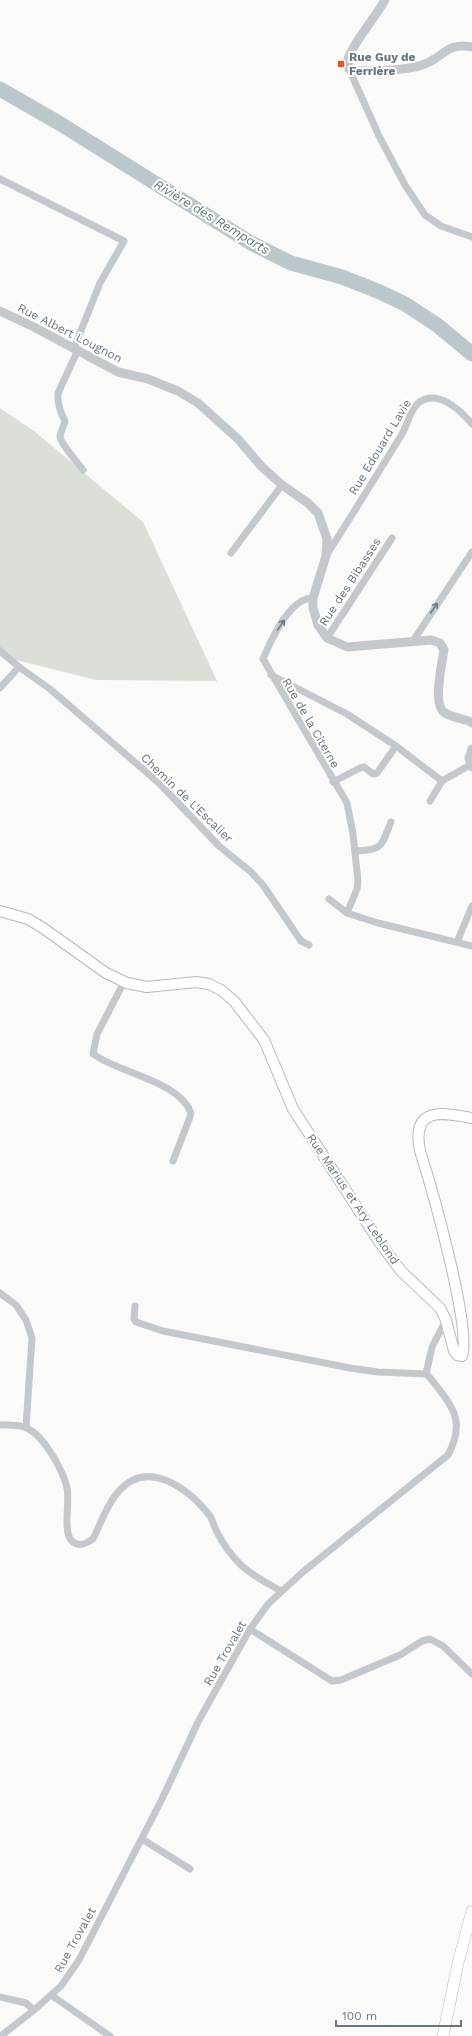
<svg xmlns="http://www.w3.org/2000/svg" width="472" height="2036" font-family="'Work Sans',sans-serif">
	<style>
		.green { fill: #dadfd7 }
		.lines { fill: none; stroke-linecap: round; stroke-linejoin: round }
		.river { stroke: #bbc7cb; stroke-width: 15 }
		.secondary-casing { stroke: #b3babf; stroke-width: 12 }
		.primary-casing { stroke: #b5babe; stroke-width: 12 }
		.minor { stroke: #c3c8cc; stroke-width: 7 }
		.tertiary { stroke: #c3c8cc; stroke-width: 9 }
		.secondary { stroke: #fff; stroke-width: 10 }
		.primary { stroke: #fff; stroke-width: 11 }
		.oneway { stroke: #6a7a87 }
		.poi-dot { fill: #e4572e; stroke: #fff; stroke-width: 1.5 }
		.labels { text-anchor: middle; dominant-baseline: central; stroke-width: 4; stroke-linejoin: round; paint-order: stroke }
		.poi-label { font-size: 12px; font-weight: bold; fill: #657683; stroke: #fff; text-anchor: start }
		.street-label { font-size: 12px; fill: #657683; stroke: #fff }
		.water-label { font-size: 13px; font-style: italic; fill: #60757c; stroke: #fff }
	</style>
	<rect width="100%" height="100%" fill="#fafaf8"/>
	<polygon class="green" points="0,408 34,431 143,522 217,681 96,680 0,656"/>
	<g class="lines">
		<polyline class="river" points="0,89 59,123 251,243 291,263 342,277 380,292 405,304 437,325 472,354"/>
		<g class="secondary-casing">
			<path id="secondary" d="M0,911L28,919L43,928L106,973L127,983L147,987L196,982L209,984L221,990L234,1001L264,1040L293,1109L380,1243L401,1271L440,1308L446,1320L454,1351L457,1355L462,1356C472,1329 431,1185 420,1151C411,1107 441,1112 472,1118"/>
		</g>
		<g class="primary-casing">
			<polyline id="primary" points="443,2036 458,1963 472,1911"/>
		</g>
		<g class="minor">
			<polyline points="349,69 379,136 405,185 425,215 441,226 472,237"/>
			<polyline points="0,179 124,241 100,283 74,348"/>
			<path d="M78,350L58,393C57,404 60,412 65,421C64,426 61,431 60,436C60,443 78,463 83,470"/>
			<polyline points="231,553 282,485"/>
			<path d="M326,556C352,515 377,475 402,434C408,424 411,405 423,400C441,392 461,411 472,424"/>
			<path d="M313,598C290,597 270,642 263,659L347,803L353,834L358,881L357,889L347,913"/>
			<polyline points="327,638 392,538"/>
			<polyline points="413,641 472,552"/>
			<polyline points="0,651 19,667"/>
			<polyline points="271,675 347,714 396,746 377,773 373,774 364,767 360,768 333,782"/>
			<polyline points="0,688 19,667 50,689 159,783 219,846 251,872 263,885 301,941 309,945"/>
			<polyline points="396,746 442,781"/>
			<polyline points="430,801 442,781 470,765"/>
			<path d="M355,851C384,850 381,846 391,822"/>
			<polyline points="329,899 347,913 378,923 472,946"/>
			<polyline points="457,942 472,906"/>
			<path d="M124,982L97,1034L93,1054C119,1073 179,1081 191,1113L190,1117L173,1161"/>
			<polyline points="0,1293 16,1305 26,1320 32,1338 26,1427"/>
			<polyline points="135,1306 134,1319 136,1322 163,1331 350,1368 378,1372 426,1374"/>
			<path d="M0,1425C10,1425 18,1424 27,1428C44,1436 63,1470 67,1488C70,1501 63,1530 71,1540C78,1548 86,1544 93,1539C100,1525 108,1502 119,1491C148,1458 189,1489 210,1516C213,1521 214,1527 217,1532C223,1544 231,1555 240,1564C252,1576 267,1583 281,1591"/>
			<polyline points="250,1629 332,1681 341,1680 400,1655 422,1641 430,1639 443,1646 472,1674"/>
			<polyline points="142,1839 190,1869"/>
			<polyline points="51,1995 110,2036"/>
			<polyline points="0,1997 26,2003 34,2010"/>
			<path d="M1,2036L34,2010L61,1986L79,1960L161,1801L199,1720L250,1629L268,1604L304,1571L448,1455C463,1427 457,1411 438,1388C434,1383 431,1378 426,1374L432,1347L446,1320"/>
		</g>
		<g class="tertiary">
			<path d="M385,0C377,15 351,46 348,59C348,62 349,66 349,69C363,73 408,70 422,65C444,58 445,42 472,47"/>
			<path d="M0,311L34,327L118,372L148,379L178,391L198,403L238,439L261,466L282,485L308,503L318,513L327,539L326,556L313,598V608L318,625L327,638L347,647L431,640L440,643L444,650C442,663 432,706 445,713C452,717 462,719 469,721L472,723"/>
			<polyline points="472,749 469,758 472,767"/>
		</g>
		<use href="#secondary" class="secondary"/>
		<use href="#primary" class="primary"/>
	</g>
	<defs><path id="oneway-shaft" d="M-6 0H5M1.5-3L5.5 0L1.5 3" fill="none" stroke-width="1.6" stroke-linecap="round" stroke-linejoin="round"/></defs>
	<g class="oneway">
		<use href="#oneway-shaft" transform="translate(434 608) rotate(-56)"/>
		<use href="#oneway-shaft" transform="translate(281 625) rotate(-55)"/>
	</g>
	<rect class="poi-dot" x="337" y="60" width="8" height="8" rx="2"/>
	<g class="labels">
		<g class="poi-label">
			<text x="349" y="57">Rue Guy de<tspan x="349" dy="14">Ferrière</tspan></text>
		</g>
		<g class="street-label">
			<text transform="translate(70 333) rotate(27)">Rue Albert Lougnon</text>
			<text transform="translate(380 447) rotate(-59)">Rue Edouard Lavie</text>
			<text transform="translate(350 582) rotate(-57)">Rue des Bibasses</text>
			<text transform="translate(311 723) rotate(60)">Rue de la Citerne</text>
			<text transform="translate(187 798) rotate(44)">Chemin de L'Escalier</text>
			<text transform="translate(353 1199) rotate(56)">Rue Marius et Ary Leblond</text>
			<text transform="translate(225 1653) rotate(-60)">Rue Trovalet</text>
			<text transform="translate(75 1940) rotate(-61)">Rue Trovalet</text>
		</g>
		<g class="water-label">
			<text transform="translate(212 217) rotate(31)">Rivière des Remparts</text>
		</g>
	</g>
	<path d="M336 2020v6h125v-6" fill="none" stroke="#657683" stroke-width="2"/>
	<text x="342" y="2020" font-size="12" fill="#657683" stroke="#ffffff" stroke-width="3" paint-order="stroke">100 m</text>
</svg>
